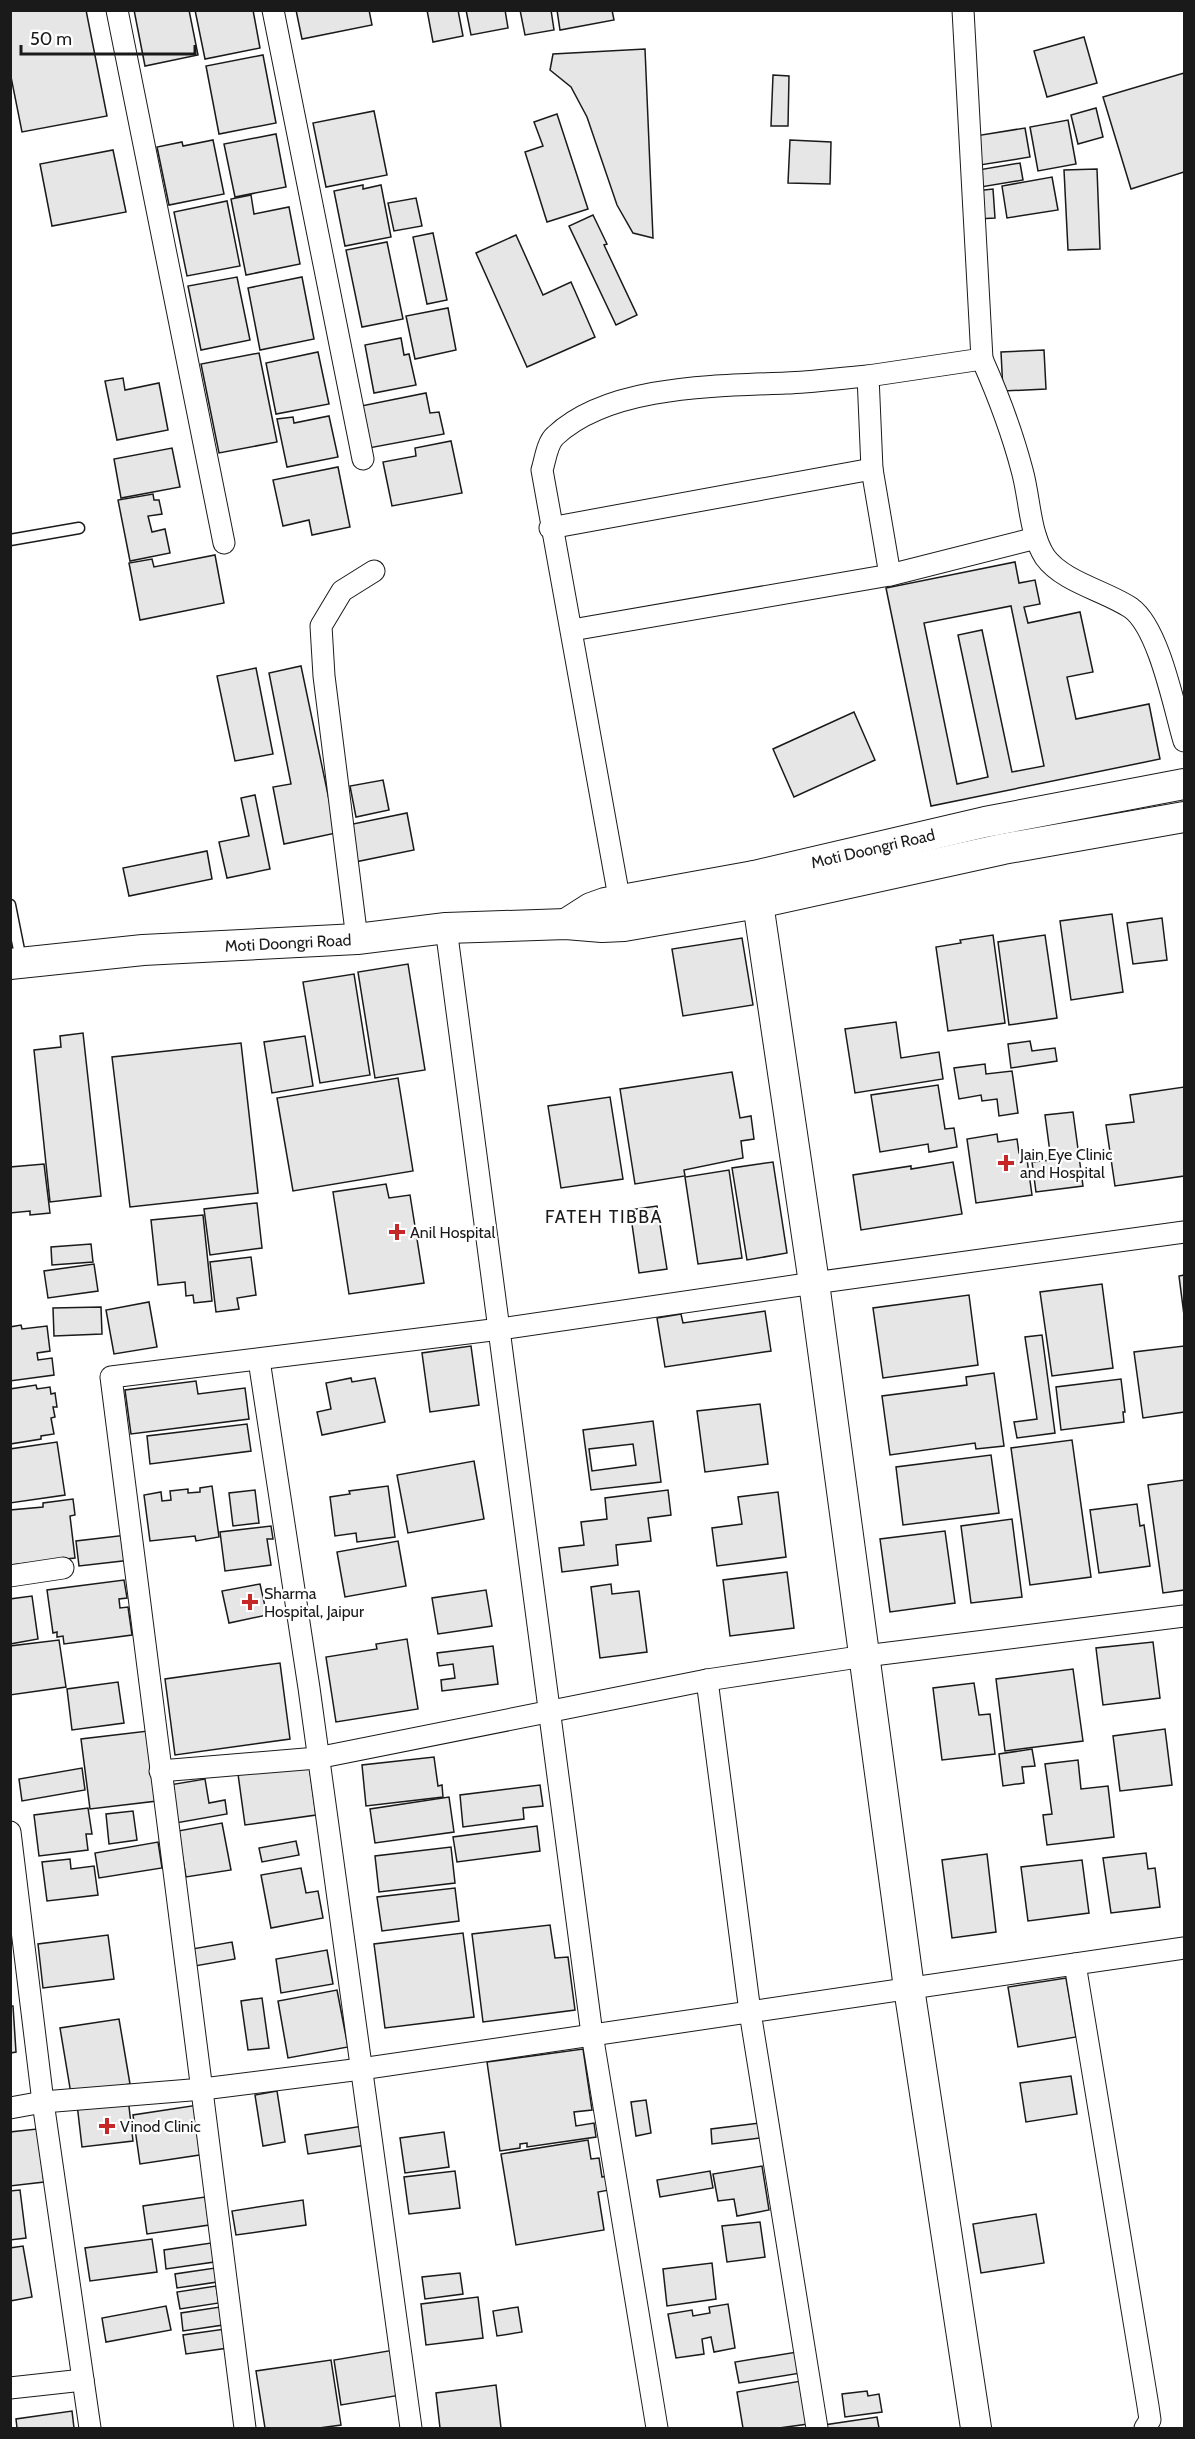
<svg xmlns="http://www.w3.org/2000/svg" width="1195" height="2439" font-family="Cabin,sans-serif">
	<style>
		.building { fill: #e6e6e6; stroke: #1a1a1a; stroke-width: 1.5; fill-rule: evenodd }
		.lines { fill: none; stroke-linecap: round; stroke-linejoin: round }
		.lane-casing { stroke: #1a1a1a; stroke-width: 13 }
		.street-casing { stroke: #1a1a1a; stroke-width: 23 }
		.secondary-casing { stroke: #1a1a1a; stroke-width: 32 }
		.lane { stroke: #fff; stroke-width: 10 }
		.street { stroke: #fff; stroke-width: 21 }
		.secondary { stroke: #fff; stroke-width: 30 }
		.poi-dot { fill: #c62828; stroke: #fff; stroke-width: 2 }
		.labels { text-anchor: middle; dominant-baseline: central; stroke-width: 4.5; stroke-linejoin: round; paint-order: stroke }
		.street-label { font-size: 16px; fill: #1a1a1a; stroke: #fff }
		.poi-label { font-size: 16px; fill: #1a1a1a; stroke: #fff; text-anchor: start }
		.neighbourhood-label { font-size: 18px; letter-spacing: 1.5px; fill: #1a1a1a; stroke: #fff }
	</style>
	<rect width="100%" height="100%" fill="#fff"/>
	<g class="building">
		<polygon points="10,10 86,10 107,116 22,132 10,72"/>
		<polygon points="134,10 189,10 198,55 145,66"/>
		<polygon points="195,10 253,10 260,48 205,59"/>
		<polygon points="296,10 369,10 372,25 302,39"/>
		<polygon points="427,10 458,10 463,36 433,42"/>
		<polygon points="466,10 505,10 508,28 471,35"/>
		<polygon points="520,10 551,10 554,30 525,35"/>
		<polygon points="557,10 612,10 614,20 560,30"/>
		<polygon points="1084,37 1097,83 1047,97 1034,51"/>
		<polygon points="645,49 653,238 633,233 617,205 587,117 571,87 550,70 553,54"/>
		<polygon points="263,55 276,123 219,134 206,66"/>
		<polygon points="1184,73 1184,172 1131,189 1103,97"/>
		<polygon points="773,75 789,76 788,126 771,126"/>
		<polygon points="1096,108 1103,137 1078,144 1071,115"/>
		<polygon points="374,111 387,175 326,187 313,123"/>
		<polygon points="557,114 588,209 547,222 525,152 543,146 534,122"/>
		<polygon points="1068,120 1076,164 1038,171 1030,127"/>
		<polygon points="1025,128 1030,157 980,165 975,136"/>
		<polygon points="276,134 286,187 235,197 224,144"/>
		<polygon points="213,140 224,194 169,205 157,147 182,142 183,146"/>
		<polygon points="790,140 831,142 830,184 788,183"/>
		<polygon points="113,150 126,212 52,226 40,164"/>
		<polygon points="1020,163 1023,180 981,187 978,170"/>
		<polygon points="1097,169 1100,249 1068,250 1064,170"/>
		<polygon points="1052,177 1058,210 1007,218 1002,186"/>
		<polygon points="363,185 363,189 381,185 391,237 345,246 334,191"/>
		<polygon points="993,189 995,218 977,219 975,191"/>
		<polygon points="251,195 254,214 289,207 300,264 246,275 231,199"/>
		<polygon points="416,198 422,226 394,231 388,203"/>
		<polygon points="227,201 240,266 187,276 174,212"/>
		<polygon points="593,215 607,244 604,245 637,315 616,325 569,226"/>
		<polygon points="433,233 447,300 427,304 413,237"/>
		<polygon points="516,235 543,295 571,282 595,337 527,367 476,253"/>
		<polygon points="387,242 403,319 362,327 346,250"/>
		<polygon points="237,277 250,340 201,350 188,286"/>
		<polygon points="302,277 314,339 260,350 248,288"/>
		<polygon points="448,308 456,350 415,359 406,316"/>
		<polygon points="401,338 404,355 409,354 416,385 374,393 365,345"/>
		<polygon points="1044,350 1046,389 1003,391 1001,352"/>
		<polygon points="318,352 329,404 276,414 266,363"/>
		<polygon points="259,353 277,442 219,453 201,364"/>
		<polygon points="123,378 125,390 159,383 168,430 117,440 105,381"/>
		<polygon points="426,393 430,413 439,412 444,434 369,448 361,406"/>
		<polygon points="329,416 338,457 287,467 277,419 293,417 294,423"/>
		<polygon points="451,441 462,493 392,506 383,462 416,456 415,448"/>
		<polygon points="172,448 180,487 121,498 114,459"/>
		<polygon points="338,467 350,527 312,535 309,520 283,526 273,480"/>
		<polygon points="153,494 154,500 159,500 162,514 148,516 152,532 165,529 170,553 130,561 118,500"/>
		<polygon points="215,555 224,603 140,620 129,563 152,559 154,567"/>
		<path d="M1015,562L1019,583L1035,580L1040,604L1024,607L1028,623L1080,612L1093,672L1067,677L1076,719L1149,704L1160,759L931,806L886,588ZM1011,606L1044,766L1012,772L982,630L958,635L988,777L957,784L924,623Z"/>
		<polygon points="301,666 336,833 284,844 273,787 291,784 269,673"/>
		<polygon points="256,668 273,754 235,761 217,676"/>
		<polygon points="854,712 875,760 794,797 773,749"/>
		<polygon points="383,780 389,810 356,817 350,786"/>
		<polygon points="255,795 270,869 227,878 219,842 249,836 241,798"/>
		<polygon points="407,813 414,850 355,862 348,825"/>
		<polygon points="207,851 212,879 129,896 123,868"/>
		<polygon points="1112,914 1123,992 1071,1000 1060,921"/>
		<polygon points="1162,918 1167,960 1133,964 1127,923"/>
		<polygon points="993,935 1005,1023 948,1031 936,947 961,943 960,940"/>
		<polygon points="1045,935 1057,1018 1009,1025 998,942"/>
		<polygon points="742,938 753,1005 683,1016 672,949"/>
		<polygon points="408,964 425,1070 375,1078 358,972"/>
		<polygon points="354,974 370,1075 320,1083 303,982"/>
		<polygon points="896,1022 901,1058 939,1052 943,1079 855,1093 845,1029"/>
		<polygon points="83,1033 101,1196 50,1202 34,1050 61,1047 60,1036"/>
		<polygon points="305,1036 313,1086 272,1093 264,1042"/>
		<polygon points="1030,1041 1032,1051 1055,1048 1057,1061 1011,1068 1008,1044"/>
		<polygon points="241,1043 258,1193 130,1207 112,1057"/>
		<polygon points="985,1064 986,1074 1012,1071 1018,1113 999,1116 997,1099 982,1101 981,1095 959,1099 954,1068"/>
		<polygon points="732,1072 740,1118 751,1116 754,1139 741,1141 743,1158 684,1170 685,1176 635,1184 620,1089"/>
		<polygon points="398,1078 413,1171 293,1191 277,1098"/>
		<polygon points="938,1085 945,1129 954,1128 957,1147 929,1152 928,1144 880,1152 871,1095"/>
		<polygon points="1184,1087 1184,1176 1115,1186 1106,1125 1134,1122 1130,1095"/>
		<polygon points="610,1097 623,1179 561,1188 548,1106"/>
		<polygon points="1073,1112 1083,1186 1036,1192 1032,1162 1051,1160 1045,1115"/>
		<polygon points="997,1134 998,1142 1017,1139 1019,1153 1026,1152 1032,1195 976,1203 967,1139"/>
		<polygon points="773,1162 787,1253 747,1260 732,1168"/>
		<polygon points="953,1162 962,1214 861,1230 853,1175 911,1166 911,1169"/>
		<polygon points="44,1164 50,1213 30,1215 30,1211 10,1213 10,1167"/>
		<polygon points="729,1170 742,1258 698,1264 685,1177"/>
		<polygon points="386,1184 389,1198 410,1195 424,1283 349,1294 333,1192"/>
		<polygon points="257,1203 262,1248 210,1255 204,1209"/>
		<polygon points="657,1206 667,1269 639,1273 630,1210"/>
		<polygon points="203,1215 212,1301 194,1303 193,1295 186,1296 185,1282 158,1285 151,1220"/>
		<polygon points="91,1244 93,1262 52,1265 51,1247"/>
		<polygon points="251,1257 256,1295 237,1298 239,1309 216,1312 210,1262"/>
		<polygon points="94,1264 98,1291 48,1298 44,1271"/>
		<polygon points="1184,1275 1184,1315 1179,1276"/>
		<polygon points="1102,1284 1113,1368 1052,1376 1040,1292"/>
		<polygon points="969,1295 978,1365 883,1378 873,1308"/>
		<polygon points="149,1302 157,1347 114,1354 106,1310"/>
		<polygon points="101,1307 102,1334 54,1336 53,1308"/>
		<polygon points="765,1311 771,1351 665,1367 657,1318 681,1314 683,1323"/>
		<polygon points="21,1325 22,1329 47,1326 50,1351 37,1353 38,1360 52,1358 54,1375 10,1381 10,1327"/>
		<polygon points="1042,1335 1055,1433 1017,1438 1014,1422 1037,1419 1025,1337"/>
		<polygon points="471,1346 479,1405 430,1412 422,1353"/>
		<polygon points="1184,1346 1184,1412 1143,1418 1134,1352"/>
		<polygon points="994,1373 1004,1446 976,1449 975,1443 890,1455 882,1396 967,1385 966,1377"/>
		<polygon points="351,1378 352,1382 375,1378 385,1422 322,1435 317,1412 331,1409 326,1383"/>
		<polygon points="1121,1379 1125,1412 1123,1412 1124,1422 1061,1430 1056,1387"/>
		<polygon points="196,1381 198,1394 245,1388 249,1419 131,1434 125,1390"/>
		<polygon points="36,1385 37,1389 50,1387 51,1394 55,1393 57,1407 53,1407 55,1417 51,1418 54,1434 41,1436 41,1439 10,1444 10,1389"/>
		<polygon points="760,1404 768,1464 705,1472 697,1411"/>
		<path d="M653,1421L661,1482L591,1490L583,1430ZM633,1444L636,1465L592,1471L589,1449Z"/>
		<polygon points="247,1424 251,1451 150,1464 147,1436"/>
		<polygon points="1072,1440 1091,1577 1030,1585 1011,1448"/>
		<polygon points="57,1442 65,1495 10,1503 10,1449"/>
		<polygon points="991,1455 999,1513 903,1525 896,1467"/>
		<polygon points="474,1461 484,1519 408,1533 397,1475"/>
		<polygon points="1184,1480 1184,1590 1163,1593 1148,1485"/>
		<polygon points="212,1486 219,1537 196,1541 195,1536 150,1541 144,1495 161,1492 162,1501 171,1500 170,1491 188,1489 188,1493 200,1492 200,1488"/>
		<polygon points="388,1486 395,1537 357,1542 356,1533 335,1536 330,1497 350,1494 349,1491"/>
		<polygon points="255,1490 259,1523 233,1526 229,1493"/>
		<polygon points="668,1490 671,1515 648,1518 651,1541 616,1545 618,1565 562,1572 559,1548 584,1545 581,1522 607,1519 605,1498"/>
		<polygon points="778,1492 786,1557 717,1566 712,1528 742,1524 738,1497"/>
		<polygon points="73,1499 75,1515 70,1516 75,1558 10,1565 10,1510 43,1507 43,1503"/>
		<polygon points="1137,1504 1140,1526 1144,1525 1150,1566 1099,1573 1090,1510"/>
		<polygon points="1012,1519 1022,1597 971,1603 961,1526"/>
		<polygon points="271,1526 273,1539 267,1539 271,1565 225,1571 220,1532"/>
		<polygon points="945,1531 955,1603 890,1612 880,1539"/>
		<polygon points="127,1535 131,1560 79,1566 76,1541"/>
		<polygon points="398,1541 406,1586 345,1597 337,1552"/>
		<polygon points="787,1572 794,1628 730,1636 723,1580"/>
		<polygon points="124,1580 127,1598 119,1599 120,1608 128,1607 132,1635 64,1644 63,1636 57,1637 57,1632 53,1633 47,1590"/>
		<polygon points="260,1584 267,1615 229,1623 222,1591"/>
		<polygon points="611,1584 612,1594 639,1591 647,1652 600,1658 591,1587"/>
		<polygon points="486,1590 492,1626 438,1634 432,1598"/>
		<polygon points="32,1596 38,1639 10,1644 10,1599"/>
		<polygon points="407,1639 418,1709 336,1722 326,1657 377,1649 376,1644"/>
		<polygon points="59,1640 66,1687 10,1695 10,1646"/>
		<polygon points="1153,1642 1160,1698 1103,1705 1096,1648"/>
		<polygon points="493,1646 498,1684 442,1691 441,1680 455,1678 453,1664 439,1666 437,1653"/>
		<polygon points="280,1663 290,1739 175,1755 165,1679"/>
		<polygon points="1073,1669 1083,1741 1005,1751 996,1679"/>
		<polygon points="118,1682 124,1723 72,1730 67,1689"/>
		<polygon points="974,1683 979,1715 990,1714 995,1754 942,1760 933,1688"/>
		<polygon points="1165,1729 1172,1785 1120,1791 1113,1736"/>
		<polygon points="148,1731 157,1801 90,1809 81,1739"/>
		<polygon points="1032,1749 1035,1766 1022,1767 1024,1783 1003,1786 999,1754"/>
		<polygon points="434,1757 438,1786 442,1785 443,1797 366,1806 362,1765"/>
		<polygon points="1078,1760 1081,1789 1108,1786 1114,1837 1047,1845 1043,1815 1052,1814 1045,1764"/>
		<polygon points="309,1764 316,1815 245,1825 238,1774"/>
		<polygon points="82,1768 85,1790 22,1801 19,1779"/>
		<polygon points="205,1779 209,1803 225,1800 227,1814 176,1823 169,1785"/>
		<polygon points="540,1785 543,1806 523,1808 524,1819 463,1827 460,1795"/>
		<polygon points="449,1797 454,1832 375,1843 370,1809"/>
		<polygon points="88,1808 92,1834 86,1834 88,1850 39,1856 34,1815"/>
		<polygon points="133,1811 137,1840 109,1844 106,1814"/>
		<polygon points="222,1823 231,1870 186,1877 178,1831"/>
		<polygon points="537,1826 540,1851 457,1862 453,1837"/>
		<polygon points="296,1841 299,1855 262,1862 259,1848"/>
		<polygon points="158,1842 162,1868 99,1878 95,1853"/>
		<polygon points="451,1847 455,1883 379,1892 375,1856"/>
		<polygon points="1146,1853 1148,1869 1155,1868 1160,1907 1111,1913 1103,1858"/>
		<polygon points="987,1854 996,1932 952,1938 942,1860"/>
		<polygon points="70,1859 71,1869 94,1866 98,1895 47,1901 42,1862"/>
		<polygon points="1082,1860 1089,1913 1028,1921 1021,1867"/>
		<polygon points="301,1868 306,1893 318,1891 323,1918 271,1928 261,1875"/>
		<polygon points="455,1888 459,1921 382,1931 377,1897"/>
		<polygon points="550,1925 555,1958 568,1957 575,2010 483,2022 472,1934"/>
		<polygon points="463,1933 474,2017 385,2028 374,1944"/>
		<polygon points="108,1935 114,1979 43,1988 38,1944"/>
		<polygon points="232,1942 235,1959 195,1966 192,1949"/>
		<polygon points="327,1950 333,1984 281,1993 276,1959"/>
		<polygon points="1066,1978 1076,2037 1018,2047 1008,1987"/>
		<polygon points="337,1990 348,2047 288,2058 278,2001"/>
		<polygon points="262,1998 269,2048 248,2050 241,2001"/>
		<polygon points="10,2006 13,2006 16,2052 10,2053"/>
		<polygon points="119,2019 130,2084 71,2094 60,2028"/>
		<polygon points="583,2049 592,2110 574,2112 576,2126 594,2123 596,2137 527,2147 527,2143 520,2144 520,2148 500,2151 487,2062"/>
		<polygon points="1071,2076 1077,2114 1026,2122 1020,2083"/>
		<polygon points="277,2091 285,2142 263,2146 255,2095"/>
		<polygon points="128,2098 133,2141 82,2147 77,2104"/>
		<polygon points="646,2100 651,2133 636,2136 631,2102"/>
		<polygon points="198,2105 206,2154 140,2164 133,2115"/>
		<polygon points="768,2122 769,2137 712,2144 711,2129"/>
		<polygon points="363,2126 366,2145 308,2154 305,2135"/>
		<polygon points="37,2129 44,2182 10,2186 10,2132"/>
		<polygon points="444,2132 449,2167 405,2173 400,2138"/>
		<polygon points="588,2140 591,2159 599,2158 602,2177 606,2176 609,2190 598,2192 604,2230 516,2245 501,2154"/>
		<polygon points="762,2166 769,2210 737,2216 734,2199 718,2201 713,2174"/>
		<polygon points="455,2171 460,2208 409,2214 404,2177"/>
		<polygon points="710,2171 713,2188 660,2197 657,2180"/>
		<polygon points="20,2190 26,2238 10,2240 10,2191"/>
		<polygon points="205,2197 209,2225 147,2234 143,2206"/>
		<polygon points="303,2200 306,2225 236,2235 232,2211"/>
		<polygon points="1036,2214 1044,2263 981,2273 973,2224"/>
		<polygon points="760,2222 765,2257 727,2262 722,2226"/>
		<polygon points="152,2239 157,2272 90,2281 85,2248"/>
		<polygon points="211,2243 214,2262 166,2269 164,2250"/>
		<polygon points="23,2246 32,2297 10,2301 10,2248"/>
		<polygon points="712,2263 716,2299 667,2306 663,2269"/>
		<polygon points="215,2268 217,2282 177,2288 175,2274"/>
		<polygon points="460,2273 463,2294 425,2299 422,2277"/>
		<polygon points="216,2286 219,2303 180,2309 177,2292"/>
		<polygon points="478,2297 483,2338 426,2345 421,2304"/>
		<polygon points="728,2304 735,2348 714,2352 711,2337 702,2339 704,2354 676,2358 668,2314 692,2310 693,2316 710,2313 709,2307"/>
		<polygon points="166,2306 171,2330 106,2342 102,2318"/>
		<polygon points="220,2307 223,2325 183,2331 181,2313"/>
		<polygon points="518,2307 522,2332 497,2336 493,2311"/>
		<polygon points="225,2329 228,2348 186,2354 183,2335"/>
		<polygon points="394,2350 401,2395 341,2405 334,2360"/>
		<polygon points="797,2352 801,2373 739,2383 735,2362"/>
		<polygon points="331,2360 341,2425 319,2428 265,2428 256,2371"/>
		<polygon points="801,2381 808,2424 779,2428 743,2428 737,2392"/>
		<polygon points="496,2385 501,2428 440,2428 436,2393"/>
		<polygon points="867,2391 868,2396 879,2394 882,2412 845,2417 842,2394"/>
		<polygon points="72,2411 74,2428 17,2428 16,2419"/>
		<polygon points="877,2417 879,2428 824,2428 824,2425"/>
	</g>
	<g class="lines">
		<g class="lane-casing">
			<g id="lane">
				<polyline points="10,540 79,528"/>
				<polyline points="10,905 21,960"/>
			</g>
		</g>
		<g class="street-casing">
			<g id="street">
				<polyline points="117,10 224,543"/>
				<polyline points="273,10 363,459"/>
				<path d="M982,359C998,395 1012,432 1022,470C1030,498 1029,532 1045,557C1063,582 1106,591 1131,608C1159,628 1174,707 1184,741"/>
				<polyline points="872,469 868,376 982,359 963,10"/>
				<polyline points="550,528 872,469 890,575 572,630"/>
				<polyline points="890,575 1036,538"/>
				<path d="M622,914L542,470C545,461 547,443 555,436C609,385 716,386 786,383C814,382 841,378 868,376"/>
				<polyline points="446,928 592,2034 657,2428"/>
				<polyline points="357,939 324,676 321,626 342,591 374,571"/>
				<polyline points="259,1360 309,1688 411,2428"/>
				<polyline points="10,1576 63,1568"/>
				<polyline points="707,1680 750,2012 817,2428"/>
				<polyline points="160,1771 317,1758 707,1680 865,1656 1184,1616"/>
				<polyline points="10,1832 43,2102 90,2428"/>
				<polyline points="1075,1964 1148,2406 1150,2420 1145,2428"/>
				<polyline points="10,2108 43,2102 203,2089 361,2069 1184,1948"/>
				<polyline points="10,2388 83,2380"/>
				<polyline points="245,2428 111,1377 500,1329 814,1283 1184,1232"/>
			</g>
		</g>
		<g class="secondary-casing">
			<g id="secondary">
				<polyline points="754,876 814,1283 909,1988 976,2428"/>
				<path id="s1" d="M566,924L591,908L605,903L754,876L985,822L1184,784"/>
				<path id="s2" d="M10,964L143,950L357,939L446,928L566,924L602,927L624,926L758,903L1003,849L1184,817"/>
			</g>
		</g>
		<use href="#lane" class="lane"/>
		<use href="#street" class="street"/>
		<use href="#secondary" class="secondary"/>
	</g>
	<g class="poi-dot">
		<path d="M1003 1154h6v6h6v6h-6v6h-6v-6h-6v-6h6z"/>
		<path d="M394 1223h6v6h6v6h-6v6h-6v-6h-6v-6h6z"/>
		<path d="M247 1593h6v6h6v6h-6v6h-6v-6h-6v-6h6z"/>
		<path d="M104 2117h6v6h6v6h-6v6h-6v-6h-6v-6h6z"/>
	</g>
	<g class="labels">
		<g class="street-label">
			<text stroke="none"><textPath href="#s1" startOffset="318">Moti Doongri Road</textPath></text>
			<text stroke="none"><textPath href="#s2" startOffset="279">Moti Doongri Road</textPath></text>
		</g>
		<g class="poi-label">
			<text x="1020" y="1154">Jain Eye Clinic<tspan x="1020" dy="18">and Hospital</tspan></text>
			<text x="410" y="1232">Anil Hospital</text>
			<text x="264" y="1593">Sharma<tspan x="264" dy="18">Hospital, Jaipur</tspan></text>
			<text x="120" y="2126">Vinod Clinic</text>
		</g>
		<g class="neighbourhood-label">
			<text x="604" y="1217">FATEH TIBBA</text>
		</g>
	</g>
	<rect width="1195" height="2439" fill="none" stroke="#1a1a1a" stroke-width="24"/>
	<path d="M21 45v9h174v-9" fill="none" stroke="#1a1a1a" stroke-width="3"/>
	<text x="30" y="45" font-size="18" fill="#1a1a1a" stroke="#ffffff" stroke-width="4.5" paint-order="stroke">50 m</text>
</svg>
